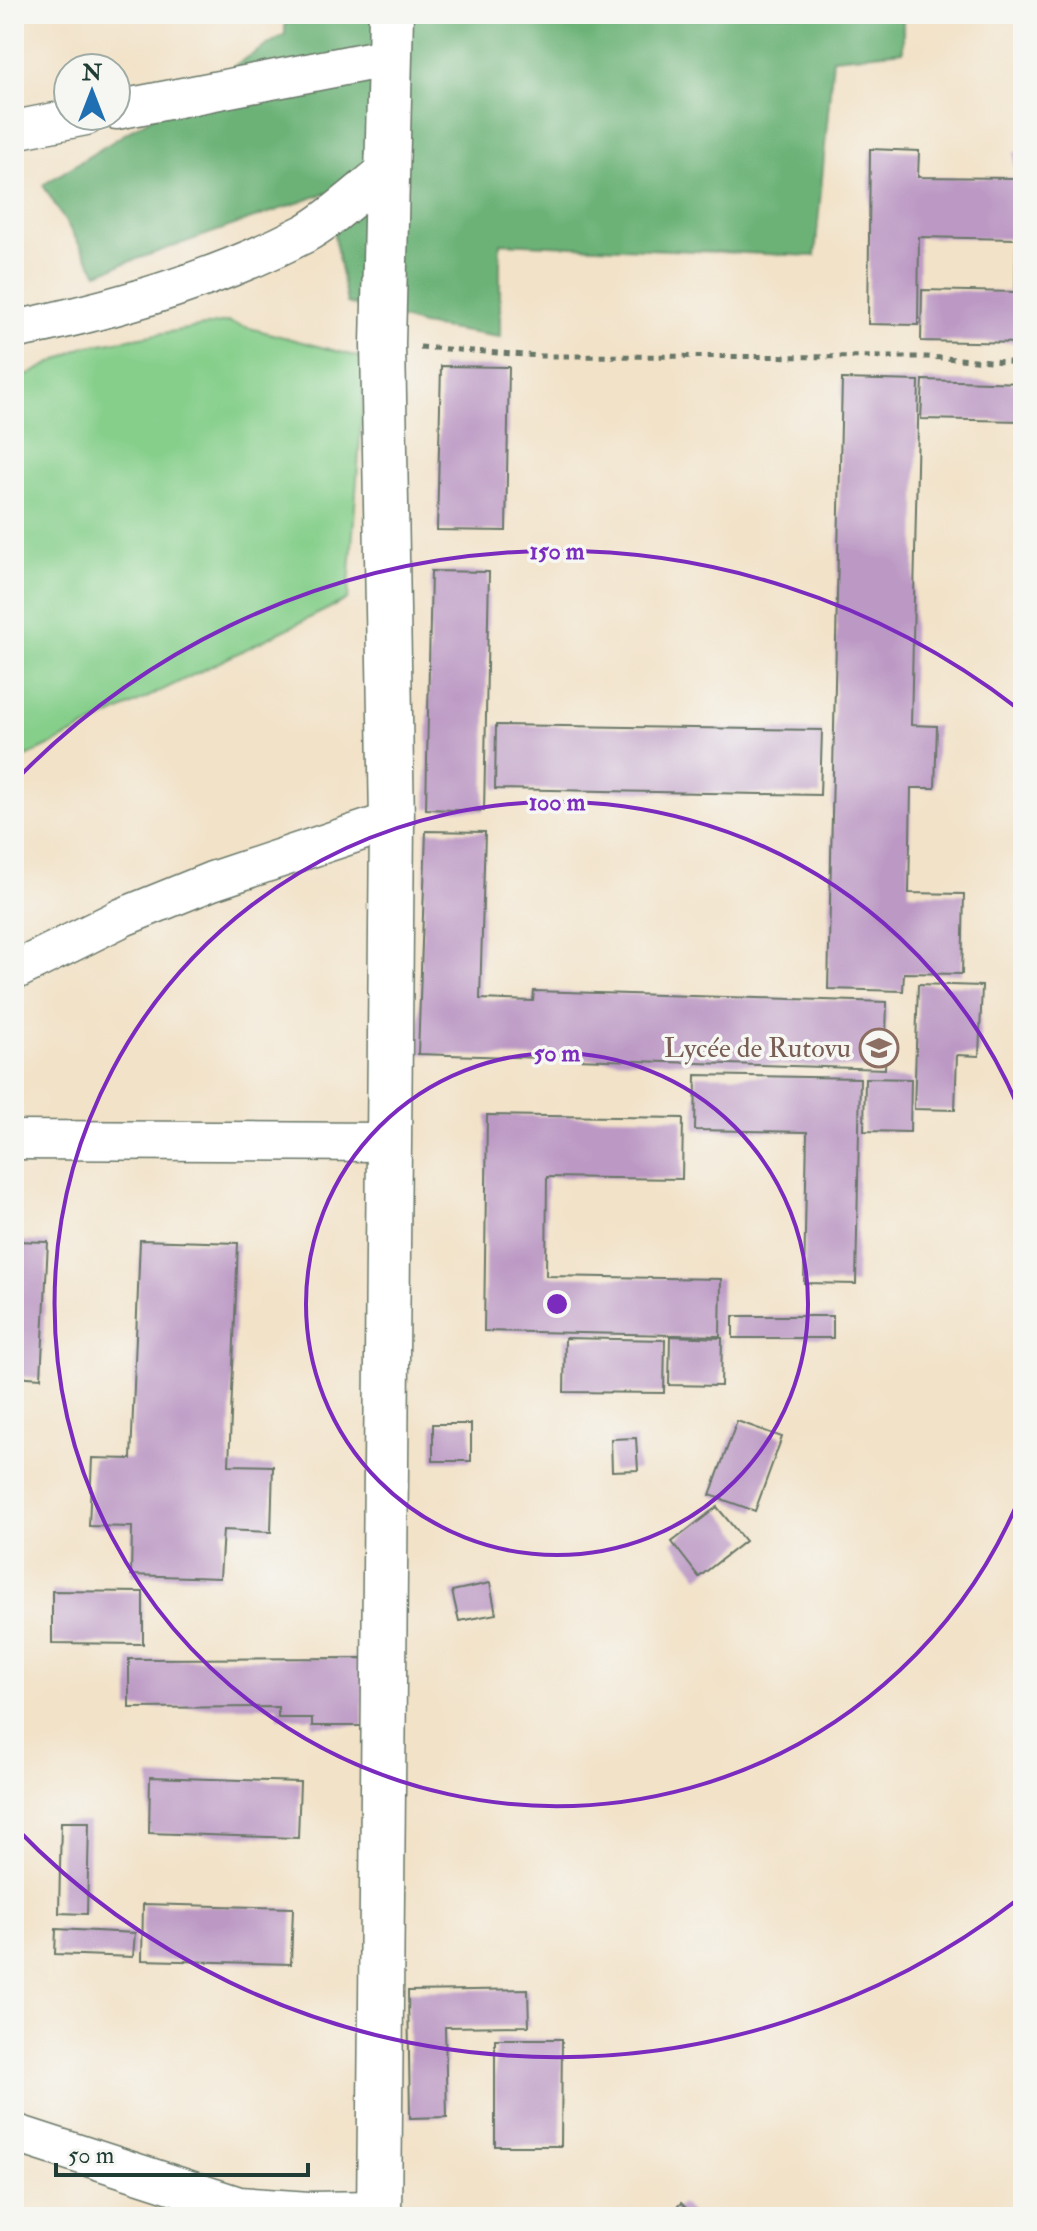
<svg xmlns="http://www.w3.org/2000/svg" width="1037" height="2231" font-family="'IM FELL Double Pica',serif">
	<style>
		.green { fill: #86cf8b; stroke: #528660; stroke-width: 2 }
		.forest { fill: #6cb277; stroke: #467856; stroke-width: 2 }
		.building { fill: #bc99c4 }
		.lines { fill: none; stroke-linecap: round; stroke-linejoin: round }
		.minor-casing { stroke: #697768; stroke-width: 41 }
		.tertiary-casing { stroke: #697768; stroke-width: 47 }
		.path { stroke: #697768; stroke-width: 5; stroke-dasharray: 6 6; stroke-linecap: butt }
		.minor { stroke: #fff; stroke-width: 38 }
		.tertiary { stroke: #fff; stroke-width: 44 }
		.ring { fill: none; stroke: #7b2cbf; stroke-width: 4 }
		.labels { text-anchor: middle; dominant-baseline: central; stroke-width: 7; stroke-linejoin: round; paint-order: stroke }
		.education-label { font-size: 28px; fill: #785e54; stroke: #f6f6f2; text-anchor: end }
		.centre { fill: #7b2cbf; stroke: #f6f6f2; stroke-width: 4 }
		.ring-label { font-size: 24px; text-anchor: middle; font-weight: bold; fill: #7b2cbf; stroke: #f6f6f2; stroke-width: 7; stroke-linejoin: round; paint-order: stroke }
	</style>
	<rect width="100%" height="100%" fill="#f6f6f2"/>
	<filter id="ink" filterUnits="userSpaceOnUse"><feTurbulence type="fractalNoise" baseFrequency=".0125" numOctaves="2"/><feDisplacementMap in="SourceGraphic" scale="16" xChannelSelector="R" yChannelSelector="G"/><feConvolveMatrix kernelMatrix="1 2 1 2 8 2 1 2 1" color-interpolation-filters="sRGB"/></filter>
	<filter id="wash" filterUnits="userSpaceOnUse"><feTurbulence type="fractalNoise" baseFrequency=".006" numOctaves="4" result="noise"/><feDisplacementMap in="SourceGraphic" scale="32" xChannelSelector="R" yChannelSelector="G"/><feGaussianBlur stdDeviation="1.8" result="paint"/><feColorMatrix in="noise" values="0 0 0 0 0 0 0 0 0 0 0 0 0 0 0 0 0 1.4 0 .05"/><feComposite in="paint" operator="in"/></filter>
	<g filter="url(#wash)">
		<rect width="100%" height="100%" fill="#f2e2c8"/>
		<polygon class="green" points="227,322 366,359 348,599 14,763 14,382 83,347"/>
		<polygon class="forest" points="285,14 903,14 903,51 833,58 815,256 500,243 500,337 422,325 347,303 326,193 97,273 43,185 285,34"/>
		<g id="blocks">
			<g class="building">
				<polygon points="870,149 919,151 918,177 1014,178 1014,152 1023,152 1023,343 921,341 922,290 1015,292 1016,239 919,237 918,325 868,324"/>
				<polygon points="441,366 509,367 506,531 437,530"/>
				<polygon points="842,379 919,381 911,725 937,726 935,788 911,788 909,893 964,894 962,974 904,973 903,991 828,989"/>
				<polygon points="923,380 1023,383 1023,421 921,419"/>
				<polygon points="431,571 489,572 484,811 426,809"/>
				<polygon points="496,725 822,730 820,795 495,789"/>
				<polygon points="426,831 485,832 480,999 533,1001 534,991 887,1002 885,1069 418,1054"/>
				<polygon points="918,984 982,986 979,1056 957,1055 955,1110 914,1109"/>
				<polygon points="696,1075 860,1078 856,1284 804,1283 807,1132 695,1130"/>
				<polygon points="865,1078 911,1079 910,1132 864,1131"/>
				<polygon points="487,1115 683,1118 682,1179 547,1177 546,1276 721,1279 720,1336 484,1331"/>
				<polygon points="140,1240 238,1243 229,1465 273,1466 271,1532 223,1530 220,1578 131,1575 132,1527 89,1526 92,1458 131,1459"/>
				<polygon points="14,1241 48,1242 41,1378 14,1376"/>
				<rect x="733" y="1316" width="100" height="22"/>
				<polygon points="670,1336 722,1338 721,1386 669,1385"/>
				<polygon points="565,1338 665,1340 664,1393 564,1392"/>
				<polygon points="737,1421 782,1437 755,1511 710,1495"/>
				<rect x="433" y="1424" width="38" height="37"/>
				<polygon points="636,1438 638,1470 612,1471 611,1439"/>
				<polygon points="717,1507 745,1541 699,1577 672,1542"/>
				<polygon points="490,1583 496,1614 459,1621 452,1591"/>
				<polygon points="52,1591 143,1592 143,1644 52,1643"/>
				<polygon points="363,1658 363,1726 312,1726 312,1718 278,1718 278,1707 129,1708 129,1659"/>
				<polygon points="150,1777 300,1782 298,1838 149,1833"/>
				<polygon points="61,1822 89,1822 87,1914 59,1913"/>
				<polygon points="143,1904 293,1908 291,1964 142,1960"/>
				<polygon points="56,1929 135,1933 133,1957 55,1954"/>
				<polygon points="528,1989 529,2026 445,2027 447,2117 410,2118 408,1991"/>
				<polygon points="495,2039 562,2039 561,2146 495,2146"/>
				<polygon points="681,2203 695,2217 667,2217"/>
			</g>
		</g>
	</g>
	<g filter="url(#ink)">
		<use href="#blocks" fill-opacity="0" stroke="#697768" stroke-width="2"/>
		<g class="lines">
			<g class="minor-casing">
				<g id="minor">
					<polyline points="116,110 390,57"/>
					<polyline points="14,130 86,116"/>
					<path d="M14,330C113,310 213,281 304,234C330,220 362,190 386,171"/>
					<polyline points="14,971 123,917 212,881 392,821"/>
					<polyline points="14,1140 388,1142"/>
					<polyline points="14,2133 239,2206 309,2211 378,2210"/>
				</g>
			</g>
			<g class="tertiary-casing">
				<polyline id="tertiary" points="379,2217 392,821 383,344 391,14"/>
			</g>
			<polyline class="path" points="420,347 539,356 927,357 1023,363"/>
			<use href="#minor" class="minor"/>
			<use href="#tertiary" class="tertiary"/>
		</g>
	</g>
	<g class="ring">
		<circle cx="557" cy="1304" r="251"/>
		<path d="M1022 1492A502 502 0 1 1 1022 1116"/>
		<path d="M1021 1897A753 753 0 0 1 15 1827M15 781A753 753 0 0 1 1021 711"/>
	</g>
	<defs>
		<g id="school-ring" transform="scale(2)"><circle r="9.5" fill="#f6f6f2" stroke="#8d6e63" stroke-width="1.5"/><path d="M0-5L7-2L0 1L-7-2ZM-4 1L0 2.5L4 1V4Q0 6-4 4Z" fill="#8d6e63"/></g>
	</defs>
	<g fill-rule="evenodd">
		<use href="#school-ring" x="879" y="1048"/>
	</g>
	<g class="labels">
		<g class="education-label">
			<text x="851" y="1048">Lycée de Rutovu</text>
		</g>
	</g>
	<circle cx="557" cy="1304" r="12" class="centre"/>
	<g class="ring-label">
		<text x="557" y="559">150 m</text>
		<text x="557" y="810">100 m</text>
		<text x="557" y="1061">50 m</text>
	</g>
	<rect width="1037" height="2231" fill="none" stroke="#f6f6f2" stroke-width="48"/>
	<g transform="translate(92 92)"><circle r="38" fill="#f6f6f2" stroke="#a0aca6" stroke-width="2"/>
	<path d="M0-6L14 30L0 20L-14 30Z" fill="#1f6fb2"/>
	<text y="-12" font-size="22" font-weight="bold" text-anchor="middle" fill="#1f3d34">N</text>
	</g>
	<path d="M56 2163v12h252v-12" fill="none" stroke="#1f3d34" stroke-width="4"/>
	<text x="68" y="2163" font-size="24" fill="#1f3d34" stroke="#f6f6f2" stroke-width="6" paint-order="stroke">50 m</text>
</svg>
